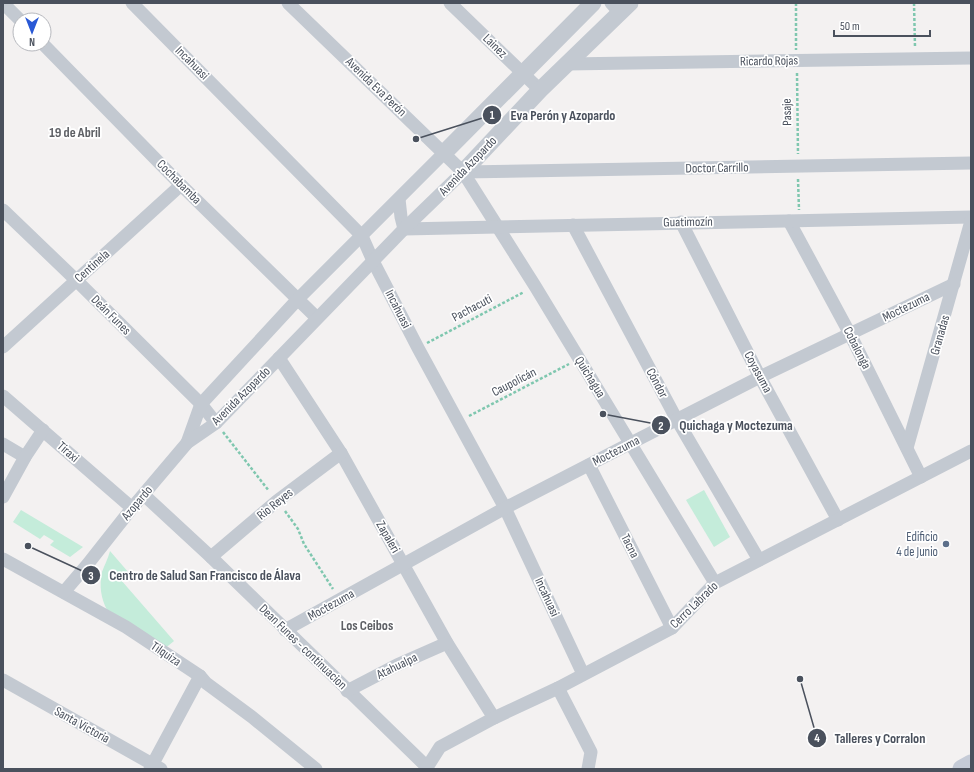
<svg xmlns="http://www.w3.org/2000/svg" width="974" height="772" font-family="'Sofia Sans Condensed',sans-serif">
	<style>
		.green { fill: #c4ecda }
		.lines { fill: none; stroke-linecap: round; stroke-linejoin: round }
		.path { stroke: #7fc7af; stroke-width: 2.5; stroke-dasharray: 3 2; stroke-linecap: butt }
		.minor { stroke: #c3c9d1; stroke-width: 13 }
		.tertiary { stroke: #c3c9d1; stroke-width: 17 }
		.secondary { stroke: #c5cbd7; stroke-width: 19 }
		.service-dot { fill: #5c6f8a; stroke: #fff; stroke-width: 1.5 }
		.labels { text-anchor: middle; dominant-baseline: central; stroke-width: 3.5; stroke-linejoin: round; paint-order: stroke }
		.street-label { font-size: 13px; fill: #4a515d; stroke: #fff }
		.service-label { font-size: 13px; fill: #4e5e75; stroke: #fff; text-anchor: end }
		.neighbourhood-label { font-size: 14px; font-weight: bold; fill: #5e6065; stroke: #fff }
		.leader { fill: none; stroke: #4a515d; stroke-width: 1.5 }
		.callout-dot { fill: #4a515d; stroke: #fff; stroke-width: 1.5 }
		.mark-label { font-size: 12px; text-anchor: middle; font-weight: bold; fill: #fff }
		.callout-label { font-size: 14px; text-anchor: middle; font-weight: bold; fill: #4a515d; stroke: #fff; stroke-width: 3.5; stroke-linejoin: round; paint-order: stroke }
	</style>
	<rect width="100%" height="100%" fill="#f3f1f1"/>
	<g class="green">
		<polygon points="704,490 730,537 714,547 686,500"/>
		<polygon points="21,510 83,547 70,557 50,545 54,541 44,535 40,539 13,522"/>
		<path d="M110,551L129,573L121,580L174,641L163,650L107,610C101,598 99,586 102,572C104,566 108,559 110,551Z"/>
	</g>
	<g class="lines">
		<g class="path">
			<polyline points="796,3 796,50"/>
			<polyline points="914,3 915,47"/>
			<polyline points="797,73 798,154"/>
			<polyline points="798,179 799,210"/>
			<polyline points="427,343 524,292"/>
			<polyline points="469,416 569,364"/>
			<polyline points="223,432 269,491"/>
			<polyline points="285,511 298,529 304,544 333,589"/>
		</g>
		<g class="minor">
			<polyline points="3,3 20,20"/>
			<polyline points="132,3 362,236 373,261 418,348 505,508 583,674"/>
			<polyline points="288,3 463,172 535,286 715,583"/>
			<polyline points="450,3 540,90"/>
			<polyline points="611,3 620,13"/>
			<polyline points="43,44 181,185 317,318"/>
			<polyline points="567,64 971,58"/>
			<polyline points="463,172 971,163"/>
			<polyline points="399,199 401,217 404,229"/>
			<polyline points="3,210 77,281 201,404 216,423"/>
			<polyline points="789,221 850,334 921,477"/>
			<polyline points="681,222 760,377 838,520"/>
			<polyline points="573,225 677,420 759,560"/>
			<polyline points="404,229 971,217"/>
			<polyline points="3,347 181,185"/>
			<polyline points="279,358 341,453 447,643 494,718"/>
			<polyline points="3,396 132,508"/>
			<polyline points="187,443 201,404 298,299 444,153"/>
			<polyline points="3,444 25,457"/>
			<polyline points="907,448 971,221"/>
			<polyline points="589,465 672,628"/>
			<polyline points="144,495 211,557 427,767"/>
			<polyline points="3,497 25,457 43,430"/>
			<polyline points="211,557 277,501 341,453"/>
			<polyline points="3,559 126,627 200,676 206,683 252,717 316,769"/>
			<polyline points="64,592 87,565 132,508 187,443 216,423 404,229 463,172"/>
			<polyline points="285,630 505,508 631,443 760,377 954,284"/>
			<polyline points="3,680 161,769"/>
			<polyline points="558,688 591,752 588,769"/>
			<polyline points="347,691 397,665 447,643"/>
			<polyline points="150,769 200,676"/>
			<polyline points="426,769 440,747 494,718 558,688 672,628 715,583 971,451"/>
		</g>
		<g class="tertiary">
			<polyline points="444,153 593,3"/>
			<polyline points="463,172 540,90 630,3"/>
		</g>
		<polyline class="secondary" points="962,769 971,764"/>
	</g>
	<circle class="service-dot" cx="946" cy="544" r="4"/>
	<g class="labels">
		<g class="street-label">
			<text transform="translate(495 46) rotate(44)">Lainez</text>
			<text transform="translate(769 61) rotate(-1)">Ricardo Rojas</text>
			<text transform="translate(192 63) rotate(45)">Incahuasi</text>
			<text transform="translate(376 87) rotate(44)">Avenida Eva Perón</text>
			<text transform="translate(787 112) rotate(-91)">Pasaje</text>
			<text transform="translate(468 166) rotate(-46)">Avenida Azopardo</text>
			<text transform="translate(717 168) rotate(-1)">Doctor Carrillo</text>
			<text transform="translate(179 182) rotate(45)">Cochabamba</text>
			<text transform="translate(688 222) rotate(-1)">Guatimozín</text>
			<text transform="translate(92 266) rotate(-42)">Centinela</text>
			<text transform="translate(906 307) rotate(-26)">Moctezuma</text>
			<text transform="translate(472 308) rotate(-28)">Pachacuti</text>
			<text transform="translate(398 309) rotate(63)">Incahuasi</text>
			<text transform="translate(111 315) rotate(45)">Deán Funes</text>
			<text transform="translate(940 335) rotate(-74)">Granadas</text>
			<text transform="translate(857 348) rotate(63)">Cobalonga</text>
			<text transform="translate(758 372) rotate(62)">Coyasuma</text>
			<text transform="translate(590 377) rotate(58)">Quichagua</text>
			<text transform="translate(514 382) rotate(-27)">Caupolicán</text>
			<text transform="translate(657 383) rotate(62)">Cóndor</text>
			<text transform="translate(241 396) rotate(-45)">Avenida Azopardo</text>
			<text transform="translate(616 451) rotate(-27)">Moctezuma</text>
			<text transform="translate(68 452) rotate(41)">Tiraxi</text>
			<text transform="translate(137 503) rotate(-50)">Azopardo</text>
			<text transform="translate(275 504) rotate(-39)">Rio Reyes</text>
			<text transform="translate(388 537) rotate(60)">Zapaleri</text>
			<text transform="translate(630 546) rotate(63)">Tacna</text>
			<text transform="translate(547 597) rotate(65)">Incahuasi</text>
			<text transform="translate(331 605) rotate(-29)">Moctezuma</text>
			<text transform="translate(694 605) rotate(-44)">Cerro Labrado</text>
			<text transform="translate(303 647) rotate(44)">Dean Funes - continuacion</text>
			<text transform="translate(166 654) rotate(34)">Tilquiza</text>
			<text transform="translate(397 666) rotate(-26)">Atahualpa</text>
			<text transform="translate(82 725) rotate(29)">Santa Victoria</text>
		</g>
		<g class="service-label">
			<text x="938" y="537">Edificio<tspan x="938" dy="15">4 de Junio</tspan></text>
		</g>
		<g class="neighbourhood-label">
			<text x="75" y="132">19 de Abril</text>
			<text x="367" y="625">Los Ceibos</text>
		</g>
	</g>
	<path class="leader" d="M416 139L492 115M603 414L661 425M28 546L91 575M800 679L817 738"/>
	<g class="callout-dot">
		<circle cx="416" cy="139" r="4"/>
		<circle cx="603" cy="414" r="4"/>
		<circle cx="28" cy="546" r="4"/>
		<circle cx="800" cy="679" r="4"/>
		<circle cx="492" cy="115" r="10"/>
		<circle cx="661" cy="425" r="10"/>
		<circle cx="91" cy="575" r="10"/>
		<circle cx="817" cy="738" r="10"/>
	</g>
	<g class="mark-label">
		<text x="492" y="119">1</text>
		<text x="661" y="430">2</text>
		<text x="91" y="580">3</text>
		<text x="817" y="742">4</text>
	</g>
	<g class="callout-label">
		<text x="563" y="120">Eva Perón y Azopardo</text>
		<text x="736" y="430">Quichaga y Moctezuma</text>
		<text x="205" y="580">Centro de Salud San Francisco de Álava</text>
		<text x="880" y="743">Talleres y Corralon</text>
	</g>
	<rect width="974" height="772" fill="none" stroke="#4a515d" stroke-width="8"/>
	<g transform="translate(32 32) rotate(180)"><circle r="19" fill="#ffffff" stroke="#b7b9be"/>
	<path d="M0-3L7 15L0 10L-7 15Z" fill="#2958d5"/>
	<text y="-6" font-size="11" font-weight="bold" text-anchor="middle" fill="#4a515d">N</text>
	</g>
	<path d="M834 30v6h96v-6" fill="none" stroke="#4a515d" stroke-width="2"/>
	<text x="840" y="30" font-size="12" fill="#4a515d" stroke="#ffffff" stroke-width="3" paint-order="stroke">50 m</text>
</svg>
